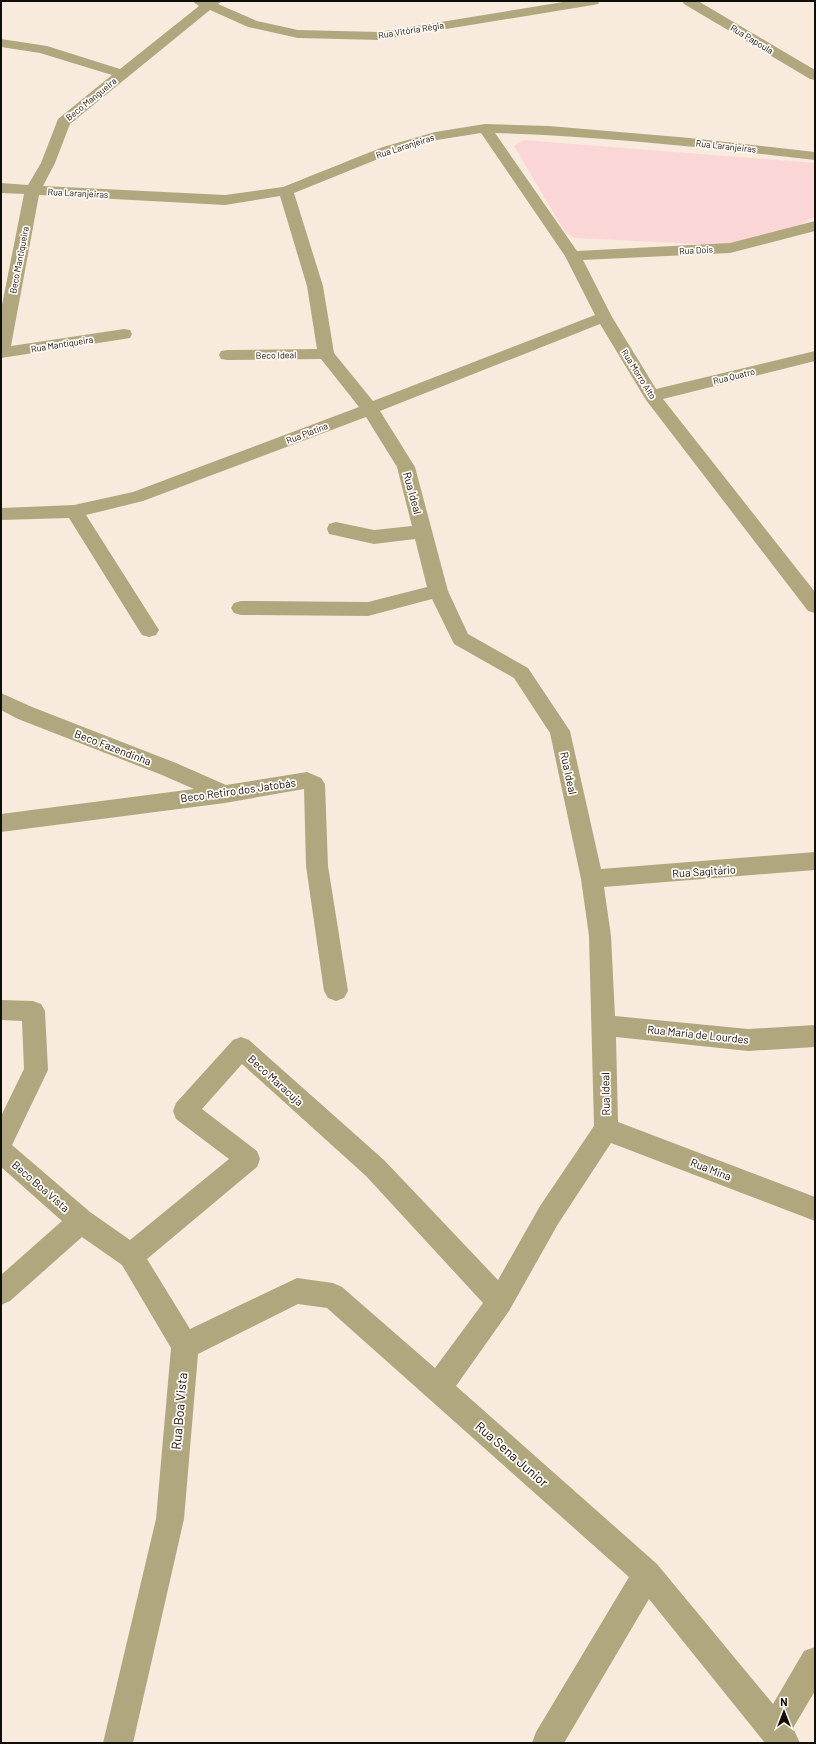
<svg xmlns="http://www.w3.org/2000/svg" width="816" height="1744" font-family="Barlow,sans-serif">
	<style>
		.green { fill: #fbd6d6 }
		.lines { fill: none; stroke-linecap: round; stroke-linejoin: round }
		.minor { fill: #b1a77e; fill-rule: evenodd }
		.labels { text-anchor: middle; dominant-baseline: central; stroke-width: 3.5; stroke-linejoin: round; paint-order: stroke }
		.far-street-label { font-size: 9px; fill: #110d08; stroke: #fffaf5 }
		.street-label { font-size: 11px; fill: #110d08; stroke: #fffaf5 }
		.near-street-label { font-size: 13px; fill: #110d08; stroke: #fffaf5 }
	</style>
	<rect width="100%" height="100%" fill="#f8ebde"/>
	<polygon class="green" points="523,140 815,163 815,216 792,230 723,245 574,238 565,232 514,146"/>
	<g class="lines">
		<g class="minor">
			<path d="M192,1H222L218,4L257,21L298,30L379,32L569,1H600L598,4L593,5L379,40L298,38L248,27L210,10L70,124L55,163L43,186L225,195L283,187L383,147L435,132L485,124L549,126L690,138L815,152V160C709,148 602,136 495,133L577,251L730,243L815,221V231L730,253L583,260L612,317L656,389L815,351V361L663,399L815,592V613L808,611L646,400L600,324L380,411L415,467L448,591L468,634L528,668L570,731L601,869L815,852V870L604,887L611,936L615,1016L748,1029L815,1025V1047L748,1051L616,1037L618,1122L815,1197V1221L611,1143L558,1224L509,1311L456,1386L657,1564L773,1704L804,1651L815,1647V1691L793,1728L800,1743H765L649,1599L564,1743H532L536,1732L629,1577L327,1308L298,1304L198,1354L184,1519L133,1743H103L156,1519L171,1348L122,1265L82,1237L10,1301L1,1305V1275L62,1221L1,1167V1116L24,1069L22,1021L1,1020V1000L33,1001L41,1004L45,1011L48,1070L12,1145L90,1212L130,1240L229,1159L176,1119L173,1111L176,1103L233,1040L241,1037L249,1040L384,1160L498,1280L540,1206L594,1126L589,936L581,879L550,733L514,678L454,644L432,599L368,616L241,615L234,613L231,608L234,603L241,601L368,602L427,587L415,539L374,544L329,534L327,529L329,524L336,522L374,530L412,526L397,467L366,417L143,501L86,515L159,630L156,635L149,637L142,635L69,518L1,520V508L74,505L133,492L359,407L321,359L227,360L221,359L219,355L221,351L227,350L317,349L307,286L280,196L225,205L39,195L11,346L124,329L130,330L132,334L130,338L124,339L1,358V310L24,194L1,193V183L28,185L41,163L58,119L112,75L40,53L1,47V39L47,46L120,69L199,6ZM481,133L565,256L595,315L373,401L334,353L323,286L294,193L393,153L437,140ZM242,1064L366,1176L483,1303L435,1368L342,1287L333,1283L297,1278L190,1329L147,1259L257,1167L260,1159L257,1151L202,1109Z"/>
			<polygon points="682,1 698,1 815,70 815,80 810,79 684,4"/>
			<polygon points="1,693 32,707 176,763 226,785 307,772 321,778 325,784 328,866 348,991 344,998 336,1001 328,998 324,991 306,866 304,789 225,803 1,832 1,814 194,789 162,775 18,719 1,710"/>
		</g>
	</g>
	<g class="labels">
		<g class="far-street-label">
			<text transform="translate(411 30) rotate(-9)">Rua Vitória Régia</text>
			<text transform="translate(752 39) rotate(31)">Rua Papoula</text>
			<text transform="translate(91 99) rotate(-39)">Beco Mangueira</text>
			<text transform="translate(405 146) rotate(-18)">Rua Laranjeiras</text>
			<text transform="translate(726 146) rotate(6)">Rua Laranjeiras</text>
			<text transform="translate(78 193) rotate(3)">Rua Laranjeiras</text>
			<text transform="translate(696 250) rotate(-3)">Rua Dois</text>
			<text transform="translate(19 260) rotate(-79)">Beco Mantiqueira</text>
			<text transform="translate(62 344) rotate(-9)">Rua Mantiqueira</text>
			<text transform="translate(276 355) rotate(-1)">Beco Ideal</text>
			<text transform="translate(639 374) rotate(58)">Rua Morro Alto</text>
			<text transform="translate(734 376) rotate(-14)">Rua Quatro</text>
			<text transform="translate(307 433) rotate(-21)">Rua Platina</text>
		</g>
		<g class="street-label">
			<text transform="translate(413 493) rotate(75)">Rua Ideal</text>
			<text transform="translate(113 747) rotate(21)">Beco Fazendinha</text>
			<text transform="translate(569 773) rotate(78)">Rua Ideal</text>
			<text transform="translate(238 790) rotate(-8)">Beco Retiro dos Jatobás</text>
			<text transform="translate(704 871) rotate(-4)">Rua Sagitário</text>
			<text transform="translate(698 1034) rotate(6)">Rua Maria de Lourdes</text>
			<text transform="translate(276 1080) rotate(42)">Beco Maracuja</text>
			<text transform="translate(605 1094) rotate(-91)">Rua Ideal</text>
			<text transform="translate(711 1169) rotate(21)">Rua Mina</text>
			<text transform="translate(41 1186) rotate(41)">Beco Boa Vista</text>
		</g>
		<g class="near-street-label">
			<text transform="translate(179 1411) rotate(-85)">Rua Boa Vista</text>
			<text transform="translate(512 1454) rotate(41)">Rua Sena Junior</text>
		</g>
	</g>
	<rect width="816" height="1744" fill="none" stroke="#110d08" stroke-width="4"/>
	<g transform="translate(784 1712)" stroke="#fffaf5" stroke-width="3" paint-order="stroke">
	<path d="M0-3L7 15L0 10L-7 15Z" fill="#110d08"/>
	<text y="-6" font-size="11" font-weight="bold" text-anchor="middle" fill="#110d08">N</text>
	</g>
</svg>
